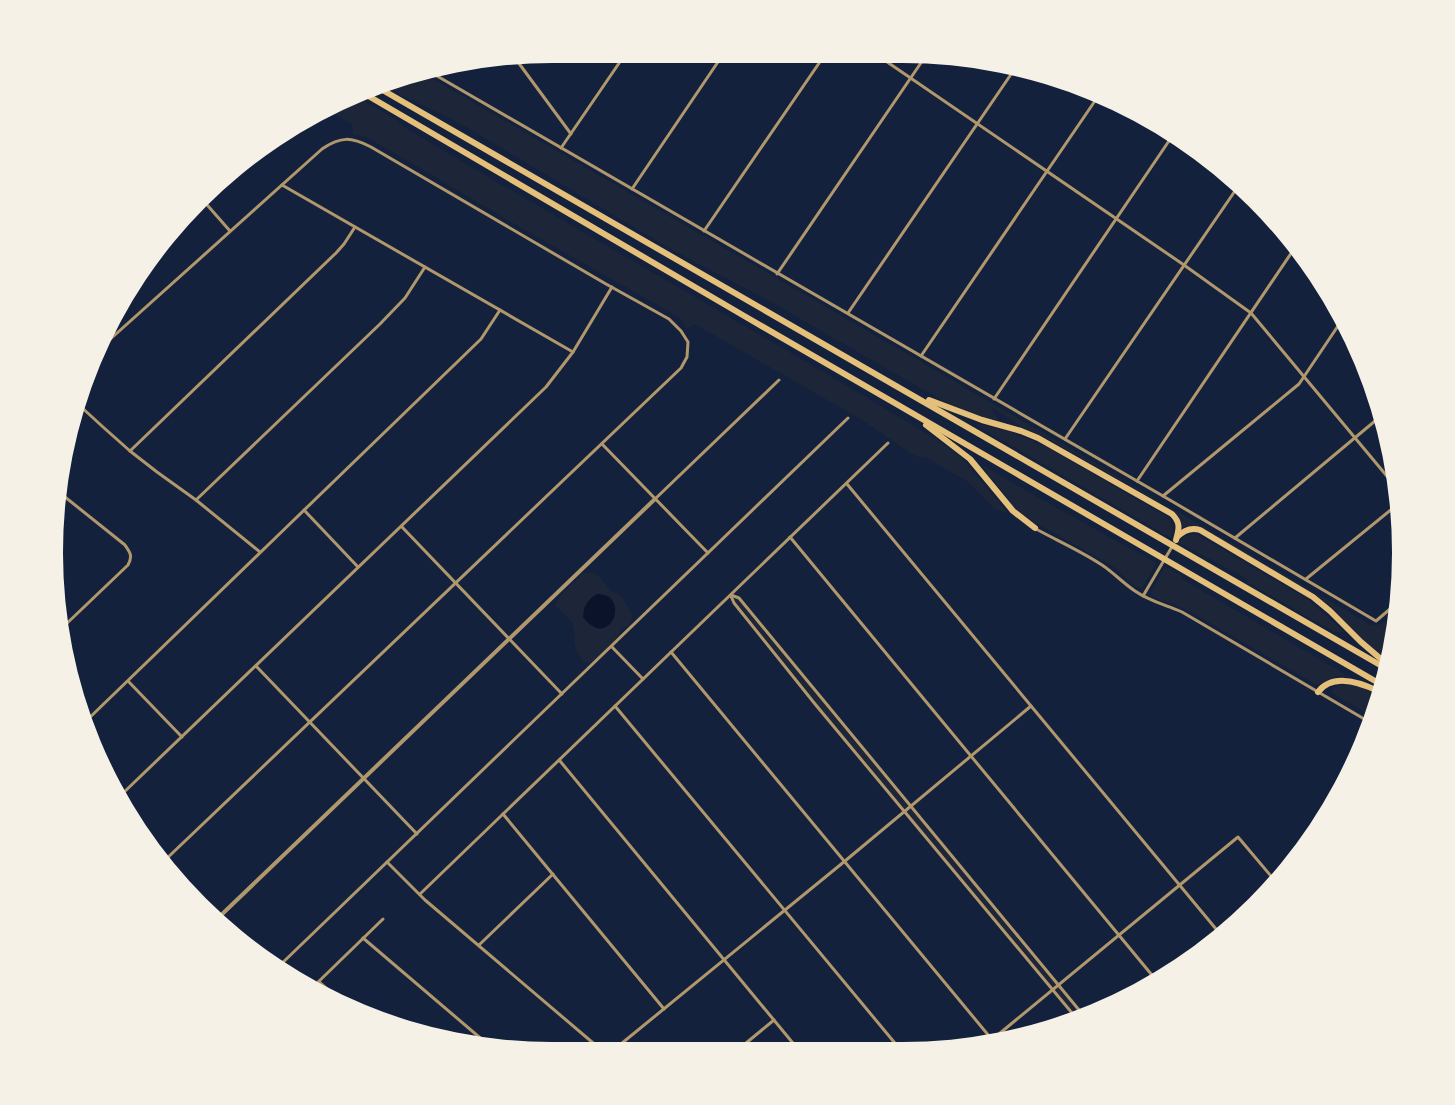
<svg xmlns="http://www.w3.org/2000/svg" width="1455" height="1105" font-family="'Asap Condensed',sans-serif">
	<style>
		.green { fill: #1d2539; fill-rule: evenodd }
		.water { fill: #0b132b }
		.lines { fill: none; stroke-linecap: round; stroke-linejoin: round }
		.minor { stroke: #b1986c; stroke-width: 3 }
		.tertiary { stroke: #b1986c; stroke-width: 4 }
		.motorway { stroke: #e5c07b; stroke-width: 6 }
	</style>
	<rect width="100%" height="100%" fill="#14213d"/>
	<g class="green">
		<path d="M419,71L1052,438L1369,624C1378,627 1381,624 1388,619L1396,622L1393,650L1390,660L1369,646L1330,606L1313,593L1204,529L1192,525L1182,527L1178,516L1170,508L1052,441L1025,429L993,408L991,409L998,418L996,420L983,419L952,406L764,298L676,252L461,124L401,95L385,85Z"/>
		<polygon points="357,97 394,118 404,127 509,189 839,381 936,439 961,457 1008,513 996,510 968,482 925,457 918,457 912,454 862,420 695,324 687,328 681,319 670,312 532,234 377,143 366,137 353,134 352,124 327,110"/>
		<path d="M974,424C1028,430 1078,466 1124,492C1134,498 1145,504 1155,510C1159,512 1164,514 1167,517C1174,523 1174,531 1171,538Z"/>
		<polygon points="982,467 986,467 1014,484 1156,563 1144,585 1141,588 1133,585 1114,567 1021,514"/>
		<path d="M1196,534L1309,600L1344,632H1334L1247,582L1248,579L1179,543C1182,535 1189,535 1196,534Z"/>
		<path d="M1165,566L1183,577L1182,579L1350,677C1344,677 1340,676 1334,677C1327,680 1323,685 1315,684L1198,616L1181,607L1159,600L1151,594L1152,590Z"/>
		<path d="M583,573H593L599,576L612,592L619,594L631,611L632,620L629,625L621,629L616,639L599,657L594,661L589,663L584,661L579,656L576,648L574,640L575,633L572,622L555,605C562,590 573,585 583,573ZM593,597L615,605C616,618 612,626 598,629L586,621L584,608L587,602Z"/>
		<polygon points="731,595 739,598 1084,1016 1077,1019 815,704 734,603"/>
		<polygon points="1340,685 1357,686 1379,695 1373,717 1334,694 1332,691 1333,688"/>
	</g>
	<path class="water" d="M597,594C632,593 610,653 583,617C584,606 587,600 597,594Z"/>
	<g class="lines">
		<g class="minor">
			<polyline points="612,53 619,62"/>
			<polyline points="712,53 718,62"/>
			<polyline points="874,53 1184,265 1251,313 1396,487"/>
			<polyline points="515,58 571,134"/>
			<polyline points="425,69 1163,496 1376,621 1397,603"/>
			<polyline points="561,148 626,53"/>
			<polyline points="282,185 573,352"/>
			<polyline points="632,189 724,53"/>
			<polyline points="201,198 230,231"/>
			<polyline points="704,231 826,53"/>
			<polyline points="777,274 927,54"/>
			<polyline points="848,313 1016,67"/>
			<path d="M97,351L322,149C341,136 351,137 371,147L606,284L669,319L681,331L688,342L687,357L681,368L163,862"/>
			<polyline points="921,356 1099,95"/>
			<polyline points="994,399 1173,135"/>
			<polyline points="79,405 103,427 130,451 157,472 196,500 260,552"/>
			<polyline points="1065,439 1237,188"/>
			<polyline points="603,445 708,553"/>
			<polyline points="130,451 336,253 344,244 355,227"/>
			<polyline points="1137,481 1294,249"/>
			<polyline points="847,484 1221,935"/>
			<path d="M60,493L125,545C130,552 133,556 128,565L62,628"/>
			<polyline points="1163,496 1299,384 1342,320"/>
			<polyline points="655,499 779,380"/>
			<polyline points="196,500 380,324 405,298 425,267"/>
			<polyline points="304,510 358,567"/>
			<polyline points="402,527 562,694"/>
			<path d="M1036,529C1058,541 1081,551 1102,565C1114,573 1123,583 1135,591C1149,601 1166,605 1182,612L1371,723"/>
			<polyline points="790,537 1156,980"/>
			<polyline points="1235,538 1381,416"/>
			<polyline points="1306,579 1398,504"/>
			<polyline points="731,595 739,598 1084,1016"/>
			<polyline points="731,596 734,603 815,704 1077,1019"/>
			<polyline points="1143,596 1173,545"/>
			<polyline points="612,647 643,679"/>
			<polyline points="671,652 994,1042"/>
			<polyline points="256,666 417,834"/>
			<polyline points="128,681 182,737"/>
			<polyline points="615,706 899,1048"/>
			<path d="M84,723C217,596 348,466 481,339L500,310"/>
			<polyline points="560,761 797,1048"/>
			<polyline points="120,796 546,387 573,352 612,287"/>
			<polyline points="503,814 664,1009"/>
			<polyline points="158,856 231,932"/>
			<polyline points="387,862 425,900 599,1048"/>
			<polyline points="420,894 888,443"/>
			<polyline points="363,938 492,1048"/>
			<polyline points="479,945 553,874"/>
			<polyline points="276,969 848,418"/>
			<polyline points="319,982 341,1001"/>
			<polyline points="313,987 383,919"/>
			<polyline points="988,1043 1238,837 1276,882"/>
			<polyline points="616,1048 845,861 1031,706"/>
			<polyline points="740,1048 774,1020"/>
		</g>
		<polyline class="tertiary" points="216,920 655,499"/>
		<g class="motorway">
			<polyline points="379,88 1387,669"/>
			<polyline points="365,94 746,317 1382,685"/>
			<path d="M929,400L982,420L1021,431L1038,438L1172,514C1181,523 1179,529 1176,540"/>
			<polyline points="926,425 970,459 1013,511 1035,528"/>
			<path d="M1177,537C1184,530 1191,527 1200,530L1313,597L1330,611L1361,642L1388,665"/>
			<path d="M1318,692C1333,672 1362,683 1380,692"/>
		</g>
	</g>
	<path d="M0 0H1455V1105H0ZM552 63H903A489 489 0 0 1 1392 552V553A489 489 0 0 1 903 1042H552A489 489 0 0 1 63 553V552A489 489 0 0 1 552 63Z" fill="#f6f1e7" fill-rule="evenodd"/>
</svg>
